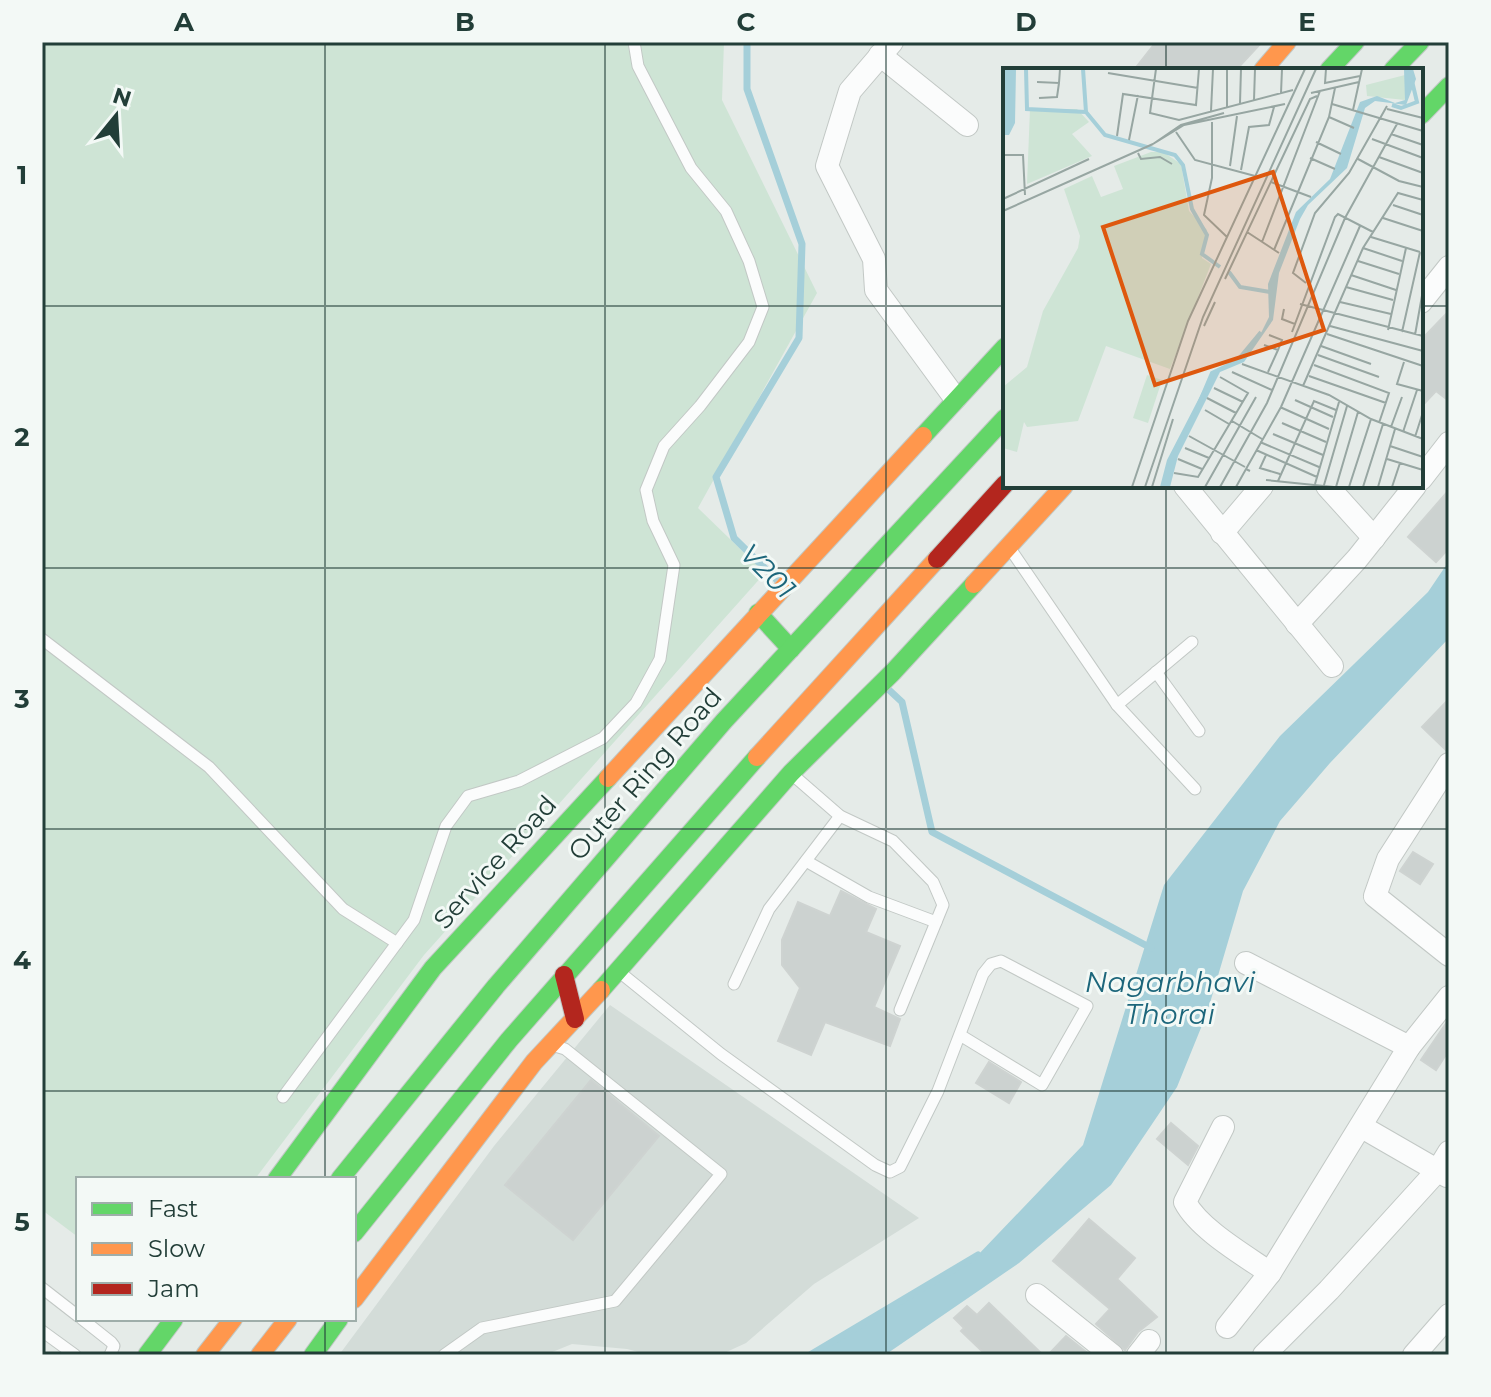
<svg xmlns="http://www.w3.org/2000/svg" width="1491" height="1397" font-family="Montserrat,sans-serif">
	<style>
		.built { fill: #d3dcd8 }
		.green { fill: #cee4d5 }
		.water { fill: #a5cfd9 }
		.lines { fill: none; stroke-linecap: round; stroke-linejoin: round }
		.stream { stroke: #a5cfd9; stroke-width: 7 }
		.building { fill: #ccd2d0; stroke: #ced3d1; stroke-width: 2 }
		.lane-casing { stroke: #c2c8c5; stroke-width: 13 }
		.street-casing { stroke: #c2c8c5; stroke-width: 24 }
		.fast-casing { stroke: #c1c8c5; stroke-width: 20 }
		.slow-casing { stroke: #c1c8c5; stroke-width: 20 }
		.jam-casing { stroke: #c1c8c5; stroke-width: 20 }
		.lane { stroke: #fbfcfc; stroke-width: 11 }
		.street { stroke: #fbfcfc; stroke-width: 22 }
		.fast { stroke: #63d668; stroke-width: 18 }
		.slow { stroke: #ff974d; stroke-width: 18 }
		.jam { stroke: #b3261e; stroke-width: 18 }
		.grid { fill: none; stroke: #223e38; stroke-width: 2; stroke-opacity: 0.55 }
		.labels { text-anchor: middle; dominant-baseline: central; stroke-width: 6; stroke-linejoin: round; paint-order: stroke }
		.street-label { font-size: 26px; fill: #223e38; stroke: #f3f9f6 }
		.water-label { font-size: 28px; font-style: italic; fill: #1c667b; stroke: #f3f9f6 }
		.inset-river { fill: none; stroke: #a5cfd9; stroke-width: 4 }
		.inset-road { fill: none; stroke: #97a6a2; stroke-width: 2 }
		.view { fill: #de580e; fill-opacity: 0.15; stroke: #de580e; stroke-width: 4 }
		.inset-edge { fill: none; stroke: #223e38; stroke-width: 4 }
		.neatline { fill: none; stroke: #223e38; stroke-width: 3 }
		.grid-label { font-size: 26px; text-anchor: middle; font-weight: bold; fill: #223e38 }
	</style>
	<rect width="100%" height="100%" fill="#e5ebe8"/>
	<polygon class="built" points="610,1005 919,1218 814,1284 746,1343 720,1355 650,1355 627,1349 572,1344 545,1355 339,1355 494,1146"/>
	<polygon class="green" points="42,42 724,42 722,100 817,293 698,508 765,573 424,955 255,1179 78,1179 78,1237 42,1210"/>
	<polygon class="water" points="1449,561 1449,638 1330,763 1280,821 1243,891 1207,1013 1177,1087 1111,1185 1019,1263 885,1355 810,1355 976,1257 1083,1145 1164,885 1280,736 1428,592"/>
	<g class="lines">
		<g class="stream">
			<polyline points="747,42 747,89 802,244 799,338 716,477 734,538 779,582"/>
			<polyline points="888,689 902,702 932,832 1151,948"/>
			<polyline points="810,1355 978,1255"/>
		</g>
	</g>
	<g class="building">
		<polygon points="1156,42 1262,42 1236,70 1134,70"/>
		<polygon points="1449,311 1449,401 1436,391 1421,407 1421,340"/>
		<polygon points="1449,490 1449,548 1436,562 1408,537"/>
		<polygon points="1449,699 1449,750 1447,751 1422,727"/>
		<polygon points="1413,852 1433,864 1420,884 1400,871"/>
		<polygon points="841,891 876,909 866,932 900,946 874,1007 900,1019 890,1046 825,1022 811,1055 778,1041 800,988 782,965 782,940 798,902 830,916"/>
		<polygon points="1449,1019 1449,1050 1436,1070 1421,1060"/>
		<polygon points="989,1062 1021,1082 1009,1103 976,1083"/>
		<polygon points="591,1080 659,1136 573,1240 505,1185"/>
		<polygon points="1171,1123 1198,1146 1188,1165 1157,1139"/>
		<polygon points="1089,1219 1135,1258 1117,1279 1157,1317 1138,1332 1125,1350 1096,1324 1110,1309 1053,1261"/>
		<polygon points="989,1303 1043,1355 986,1355 961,1331 964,1328 954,1318 967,1306 977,1315"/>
		<polygon points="1066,1336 1090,1355 1048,1355"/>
	</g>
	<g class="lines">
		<g class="lane-casing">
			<g id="lane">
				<polyline points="1011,550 1117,705 1195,789"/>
				<polyline points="42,639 209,767 343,909 397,943"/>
				<polyline points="1156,672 1199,731"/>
				<polyline points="1117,705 1192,642"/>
				<polyline points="794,776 840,816 893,841 933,882 943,905 900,1010"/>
				<polyline points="806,861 869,897 936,922"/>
				<polyline points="622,974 721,1054 875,1165 890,1172 900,1167 938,1091 983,974 991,964 1001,961 1087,1006 1042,1085 960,1035"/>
				<polyline points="734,984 769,909 840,816"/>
				<polyline points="283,1097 414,920 446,826 468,796 519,781 603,738 636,703 660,659 674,565 653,521 646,490 664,446 700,406 749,342 763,307 749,261 726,211 691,168 638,66 634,42"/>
				<polyline points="42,1288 78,1316"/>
				<polyline points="82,1319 111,1342 114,1346 110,1355"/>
				<polyline points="42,1331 75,1355"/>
				<polyline points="444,1355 482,1328 615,1301 721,1174 565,1049 555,1046"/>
			</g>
		</g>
		<g class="street-casing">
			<g id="street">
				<polyline points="892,42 850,91 827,166 874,259 876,290 955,398"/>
				<polyline points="880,55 967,125"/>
				<polyline points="1421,302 1449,267"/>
				<polyline points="1421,479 1449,443"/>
				<polyline points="1185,486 1332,666"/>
				<polyline points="1327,486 1374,538"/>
				<polyline points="1222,533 1262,486"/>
				<polyline points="1297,624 1357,559 1415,486"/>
				<polyline points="1449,764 1388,859 1375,896 1449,955"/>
				<polyline points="1246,963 1409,1047"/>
				<path d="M1223,1127L1185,1202C1199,1229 1244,1255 1270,1273L1227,1327"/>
				<polyline points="1362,1127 1447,1176"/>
				<polyline points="1270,1273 1409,1047 1449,997"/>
				<polyline points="1037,1295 1112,1355"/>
				<polyline points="1138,1355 1149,1341"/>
				<polyline points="1264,1355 1329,1290 1438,1170 1449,1152"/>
				<polyline points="1414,1355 1449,1315"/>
			</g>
		</g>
		<g class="fast-casing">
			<g id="fast">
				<polyline points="1329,70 1355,42"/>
				<polyline points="1393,70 1420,42"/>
				<polyline points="1421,115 1449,86"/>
				<polyline points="923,436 1005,347"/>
				<polyline points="758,613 791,649"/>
				<polyline points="601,990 791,773 893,672 974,584"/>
				<polyline points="277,1179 433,968 608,778"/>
				<polyline points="340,1179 496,986 724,721 1005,418"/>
				<polyline points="354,1233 509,1040 757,757"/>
				<polyline points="147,1355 174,1319"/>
				<polyline points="313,1355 339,1319"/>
			</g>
		</g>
		<g class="slow-casing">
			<g id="slow">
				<polyline points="1263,70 1287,42"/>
				<polyline points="974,584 1064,486"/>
				<polyline points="757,757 937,559"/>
				<polyline points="608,778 923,436"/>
				<polyline points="354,1299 534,1062 601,990"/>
				<polyline points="205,1355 233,1319"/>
				<polyline points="260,1355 288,1319"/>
			</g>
		</g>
		<g class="jam-casing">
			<g id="jam">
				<polyline points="937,559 1005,484"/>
				<polyline points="564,975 575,1019"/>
			</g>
		</g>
		<use href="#lane" class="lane"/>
		<use href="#street" class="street"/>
		<use href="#fast" class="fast"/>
		<use href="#slow" class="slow"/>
		<use href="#jam" class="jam"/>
	</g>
	<path class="grid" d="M325,42V1179M605,42V1355M886,42V1355M1166,42V70M42,306H1005M1421,306H1449M1166,486V1355M42,568H1449M42,829H1449M42,1091H1449M325,1319V1355"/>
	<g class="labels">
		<g class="street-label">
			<text transform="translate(645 774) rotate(-49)">Outer Ring Road</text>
			<text transform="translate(495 862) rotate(-48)">Service Road</text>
		</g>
		<g class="water-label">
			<text transform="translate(768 571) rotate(45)">V201</text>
			<text x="1170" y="982">Nagarbhavi<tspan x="1170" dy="32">Thorai</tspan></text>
		</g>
	</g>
	<g transform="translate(1003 68)">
		<rect width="420" height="420" fill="#e5ebe8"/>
		<path d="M402,7V32L364,28L363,17ZM27,41H74L86,54L69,66L89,88L24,116ZM148,84H160L178,96L186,143L204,162L199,190L208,196L167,301L103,278L75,353L24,359L21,354L14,384L0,380V319L24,299L40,243L75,180L77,168L61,121L89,108L98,129L120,121L111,98ZM144,307L159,312L145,355L130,350Z" fill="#cee4d5"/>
		<path d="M0,1H13L12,55L6,67H0ZM401,1H410L413,11L403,37L372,33L362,40L344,100L305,137L297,151L276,205L270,252L241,294L217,304L175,388L167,419H157L164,392L209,305L234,293L258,265L266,249L265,216L293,144L327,111L357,34L374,28L392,35L402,32Z" fill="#a5cfd9"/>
		<path class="inset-river" d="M23,1L24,41L83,44M80,1L83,44L102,67L172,87L180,97L189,141L204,167L199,186L217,199M389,37L398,40L414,34L409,13M226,204L237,219L267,224M192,345L209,305L234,293L258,264"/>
		<path class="inset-road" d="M153,1L147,45L176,52L290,22M185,1H221M323,1L322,15L357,8M105,5L195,20M34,14L56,15L57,1M278,25L279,1M308,25L356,14M36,30L54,29L56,15M251,32L252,1M237,35L238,1M329,36L420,63M224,39V1M384,41L420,50M350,42L359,1M208,43L210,1M221,45L178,57L150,76L181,57L282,36M326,49L351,60M209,54V110L201,147L224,169M173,64L192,92L252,108M388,66L420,77M114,68L120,26L193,37L196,1M369,71L420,90M126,72L135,27M313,74L338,86M135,85L138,91L157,89L169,96M0,87H20L22,127M376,89L420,105M307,90L332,101M355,91L396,113L420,119M227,98L234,48M238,102L246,59L266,57L271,39M268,114L308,129M0,131L86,91M390,137L420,147M0,143L150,76M380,150L420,163M244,164L276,185M368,169L417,184M259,174L317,23M360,180L399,193M271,182L326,49L332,20M355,193L396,206M348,207L393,222M222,211L307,31L314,28M303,215L290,205L312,145L346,105L384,38M343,219L390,232M337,234L388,246M297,236L420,268M281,241L279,251L292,256L289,264M292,256L332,149L335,146L370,164M201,258L212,234M327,258L420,283M385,262L403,180M399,264L417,184M324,266L420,298M266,267L279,272L275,282M412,267L420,222M261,277L275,282L265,304M318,278L368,296M315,287L376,309M401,294L394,316L420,323M239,296L326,327L368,351L420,371M311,297L386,325L376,355M229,304L269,322M306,308L383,335M300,318L360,180L395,125L420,132M211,320L240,334M204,330L233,345M292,332L330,349M277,339L326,361M202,342L226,356M229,353L259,371M279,355L323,374M388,359L399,329M400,364L414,322M270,366L320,387M186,368L242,399M412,369L420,344M257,374L316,399M387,378L420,389M182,380L206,390M253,382L314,409M263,387L257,400L277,406M175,391L199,401M384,391L420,402M243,401L278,339L357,158M171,405L195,409L245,325L217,309M263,412L331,419M275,413L311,333L333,342M312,416L336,334M321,417L344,338M129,419L185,253L302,1M142,419L200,249L313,1M149,419L170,351M202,419L253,329M217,419L264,335L342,150L394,56M233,419L243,401L247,403M333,419L355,344M346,419L368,351M360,419L380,356M375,419L392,361M389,419L397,395"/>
		<path class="view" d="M270,104L321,262L152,317L100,159Z"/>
		<rect width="420" height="420" class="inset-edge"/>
	</g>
	<rect width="1491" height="1397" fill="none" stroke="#f3f9f6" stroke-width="88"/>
	<rect x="76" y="1177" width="280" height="144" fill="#f3f9f6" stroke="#9faeaa" stroke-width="2"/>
	<rect x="92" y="1203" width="40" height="12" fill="#63d668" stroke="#9faeaa" stroke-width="2"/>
	<text x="148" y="1217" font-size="24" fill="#223e38">Fast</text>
	<rect x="92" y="1243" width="40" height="12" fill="#ff974d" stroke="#9faeaa" stroke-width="2"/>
	<text x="148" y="1257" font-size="24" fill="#223e38">Slow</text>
	<rect x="92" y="1283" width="40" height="12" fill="#b3261e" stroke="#9faeaa" stroke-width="2"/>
	<text x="148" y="1297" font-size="24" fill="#223e38">Jam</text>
	<g transform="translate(116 116) rotate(18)" stroke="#f3f9f6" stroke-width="6" paint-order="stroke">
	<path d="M0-6L14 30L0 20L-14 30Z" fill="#223e38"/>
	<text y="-12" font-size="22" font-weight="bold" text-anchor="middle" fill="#223e38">N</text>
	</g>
	<rect x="44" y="44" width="1403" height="1309" class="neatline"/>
	<g class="grid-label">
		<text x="184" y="31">A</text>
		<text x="465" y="31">B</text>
		<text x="746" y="31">C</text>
		<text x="1026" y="31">D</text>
		<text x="1307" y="31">E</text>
		<text x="22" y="184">1</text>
		<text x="22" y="446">2</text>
		<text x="22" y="708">3</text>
		<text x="22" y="969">4</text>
		<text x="22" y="1231">5</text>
	</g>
</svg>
